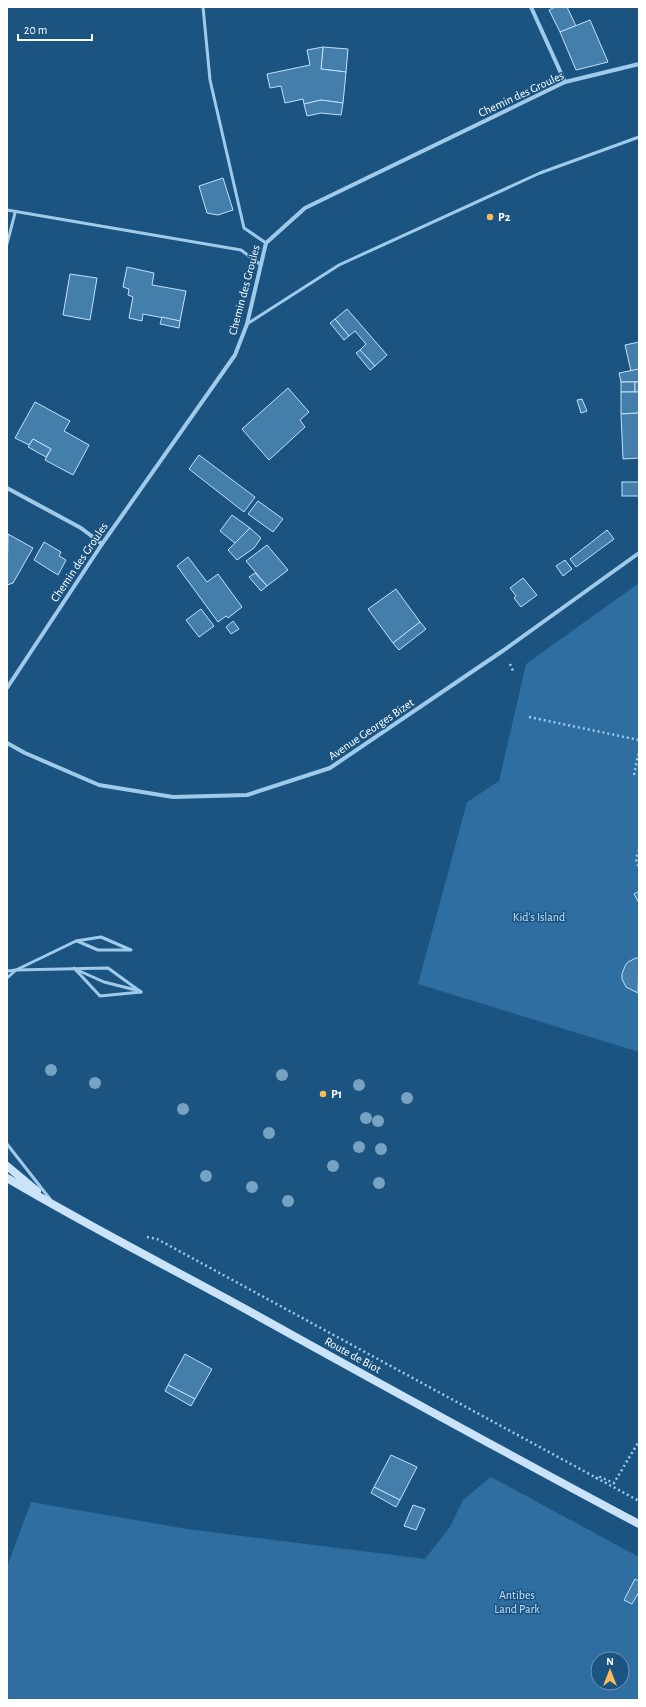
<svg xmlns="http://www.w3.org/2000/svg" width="646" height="1707" font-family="'Alegreya Sans',sans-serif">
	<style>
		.green { fill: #2e6ea0; fill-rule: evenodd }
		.building { fill: #447eab; stroke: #c3e1f8 }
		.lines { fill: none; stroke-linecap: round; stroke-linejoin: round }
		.path { stroke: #9fcaea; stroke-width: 2.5; stroke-dasharray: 2 3; stroke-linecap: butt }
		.lane { stroke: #9fcaea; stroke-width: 3 }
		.street { stroke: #9fcaea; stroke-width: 4 }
		.secondary { stroke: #cae3f8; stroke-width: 8 }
		.tree { fill: #77a2c2 }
		.poi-dot { fill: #fcba5b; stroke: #1b5481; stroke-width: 1.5 }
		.labels { text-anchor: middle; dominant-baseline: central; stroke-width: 3; stroke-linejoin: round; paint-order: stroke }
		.street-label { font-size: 12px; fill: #fff; stroke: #1b5481 }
		.poi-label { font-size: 12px; font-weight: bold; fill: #fff; stroke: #1b5481; text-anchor: start }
		.park-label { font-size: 12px; fill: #c3e1f8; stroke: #1b5481 }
	</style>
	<rect width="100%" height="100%" fill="#1b5481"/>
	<g class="green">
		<polygon points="639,583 639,1052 418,984 467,802 499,781 526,664"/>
		<path d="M491,1477L639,1557V1700H7V1567L31,1502L187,1529L425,1559L450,1527L463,1500ZM598,1659H622V1683H598Z"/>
	</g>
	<g class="building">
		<polygon points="555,7 567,7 576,26 560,32 549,10"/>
		<polygon points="590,20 608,62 576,70 560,32"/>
		<polygon points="323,47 348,49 346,72 321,69"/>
		<polygon points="323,47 321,69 346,72 343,103 321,100 304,104 303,99 285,103 281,86 270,88 267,74 310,65 307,50"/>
		<polygon points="321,100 343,103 341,115 321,113 307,116 304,104"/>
		<polygon points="223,178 233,210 218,215 207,213 199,186"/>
		<polygon points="127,267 154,273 152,285 186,291 180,321 143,314 142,321 129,318 133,297 128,295 129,289 123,287"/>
		<polygon points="70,274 97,278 90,320 63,315"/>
		<polygon points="347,309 387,355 375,366 360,350 366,344 355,331 349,336 335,319"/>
		<polygon points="162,317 180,321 179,328 160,324"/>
		<polygon points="335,319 349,336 344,340 330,323"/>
		<polygon points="639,342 639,369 631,371 625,345"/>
		<polygon points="360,350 375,366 370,370 356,353"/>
		<polygon points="639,369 639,382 621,382 619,373"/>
		<rect x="621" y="382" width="14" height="10"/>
		<rect x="635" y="382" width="4" height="10"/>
		<polygon points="288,388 309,412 300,420 305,427 269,460 242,429"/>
		<polygon points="621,392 639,392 639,413 621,414"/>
		<polygon points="582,399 587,411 581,413 577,400"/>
		<polygon points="35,402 70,421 64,431 89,445 73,475 45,460 51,449 33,439 29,445 15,438"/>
		<polygon points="639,413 639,458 623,459 621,414"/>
		<polygon points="33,439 51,449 46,457 28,447"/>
		<polygon points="199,455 255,497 244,512 189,469"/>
		<rect x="622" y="482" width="17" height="14"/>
		<polygon points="258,501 283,519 273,532 248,514"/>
		<polygon points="232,515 250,528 236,544 220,531"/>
		<polygon points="250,528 261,538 254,548 237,560 228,550"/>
		<polygon points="607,530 614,539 576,567 570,559"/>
		<polygon points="8,534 33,548 13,583 7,585"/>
		<polygon points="44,542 61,552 59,556 66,560 58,575 34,560"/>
		<polygon points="267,545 288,570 267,586 246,561"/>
		<polygon points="188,557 207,582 218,574 242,607 228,618 226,616 218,622 177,566"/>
		<polygon points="565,560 572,569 563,576 556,566"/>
		<polygon points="255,573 267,586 261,591 249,577"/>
		<polygon points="523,578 537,595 521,607 514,598 516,596 510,588"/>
		<polygon points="396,589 420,622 393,643 368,609"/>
		<polygon points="201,609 214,626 199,637 186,620"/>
		<polygon points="233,621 239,629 231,634 226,627"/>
		<polygon points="420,622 426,629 399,650 393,643"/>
		<polygon points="639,891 639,903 634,894"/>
		<polygon points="636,958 639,958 638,993 626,987 622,979 622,974 625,966 628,962"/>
		<polygon points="185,1354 212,1369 195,1399 168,1385"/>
		<polygon points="168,1385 195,1399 191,1406 165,1391"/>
		<polygon points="391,1455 417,1467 400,1500 374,1487"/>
		<polygon points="374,1487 400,1500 396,1507 371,1493"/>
		<polygon points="413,1505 425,1509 416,1530 404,1526"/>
		<polygon points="635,1579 639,1581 639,1592 632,1604 624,1600"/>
	</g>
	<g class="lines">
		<g class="path">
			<polyline points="510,664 514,673"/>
			<polyline points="529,717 639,740"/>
			<polyline points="634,775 639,751"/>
			<polyline points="639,850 636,859 639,869"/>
			<polyline points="147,1237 157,1239 639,1501"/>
			<polyline points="596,1479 598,1476 614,1483 639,1441"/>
		</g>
		<g class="lane">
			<polyline points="203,7 210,80 244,228 266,243"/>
			<polyline points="7,210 241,250 261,265"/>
			<polyline points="7,244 15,213"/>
			<polyline points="247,324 339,265 540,173 639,137"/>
			<polyline points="77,941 98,950 129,950"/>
			<polyline points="74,968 100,996 141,992"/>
			<polyline points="75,969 104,982 140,991"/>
			<polyline points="7,971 16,970 108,968 141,992"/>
			<polyline points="7,978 16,970 76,941 101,937 131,950"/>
			<polyline points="7,1144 50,1199"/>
		</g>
		<g class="street">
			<polyline points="531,7 565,82"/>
			<polyline points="7,488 81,528 102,544"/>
			<polyline points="7,688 102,544 235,355 247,324 266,243 305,208 565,82 639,64"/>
			<polyline points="7,743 25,753 99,785 173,797 247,795 330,768 504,650 639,553"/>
		</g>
		<g class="secondary">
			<polyline points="7,1166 37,1191"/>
			<path d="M7,1178C83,1223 161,1263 238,1305C372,1379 505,1453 639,1524"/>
		</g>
	</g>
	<g class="tree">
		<circle cx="51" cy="1070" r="6"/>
		<circle cx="282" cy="1075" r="6"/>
		<circle cx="95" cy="1083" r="6"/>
		<circle cx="359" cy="1085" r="6"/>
		<circle cx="407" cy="1098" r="6"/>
		<circle cx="183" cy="1109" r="6"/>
		<circle cx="366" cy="1118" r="6"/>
		<circle cx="378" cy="1121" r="6"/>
		<circle cx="269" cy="1133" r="6"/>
		<circle cx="359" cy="1147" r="6"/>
		<circle cx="381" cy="1149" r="6"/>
		<circle cx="333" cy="1166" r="6"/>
		<circle cx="206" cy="1176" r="6"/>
		<circle cx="379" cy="1183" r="6"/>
		<circle cx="252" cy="1187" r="6"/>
		<circle cx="288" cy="1201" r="6"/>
	</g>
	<g class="poi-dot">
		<circle cx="490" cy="217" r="4"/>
		<circle cx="323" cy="1094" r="4"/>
	</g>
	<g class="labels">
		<g class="street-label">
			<text transform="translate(521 94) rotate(-25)">Chemin des Groules</text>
			<text transform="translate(244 290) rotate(-75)">Chemin des Groules</text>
			<text transform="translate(79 562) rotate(-56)">Chemin des Groules</text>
			<text transform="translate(371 729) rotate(-34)">Avenue Georges Bizet</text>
			<text transform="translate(353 1355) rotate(29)">Route de Biot</text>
		</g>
		<g class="poi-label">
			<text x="498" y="217">P2</text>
			<text x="331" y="1094">P1</text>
		</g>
		<g class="park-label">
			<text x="539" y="917">Kid's Island</text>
			<text x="517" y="1595">Antibes<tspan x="517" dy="14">Land Park</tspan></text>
		</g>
	</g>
	<rect width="646" height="1707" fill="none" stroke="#ffffff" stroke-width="16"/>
	<g transform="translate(610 1671)"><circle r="19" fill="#1b5481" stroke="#7698b3"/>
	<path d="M0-3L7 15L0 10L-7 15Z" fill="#fcba5b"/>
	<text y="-6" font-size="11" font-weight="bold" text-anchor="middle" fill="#ffffff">N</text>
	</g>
	<path d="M18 34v6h74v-6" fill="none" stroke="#ffffff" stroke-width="2"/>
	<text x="24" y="34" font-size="12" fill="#ffffff" stroke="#1b5481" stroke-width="3" paint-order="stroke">20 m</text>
</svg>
